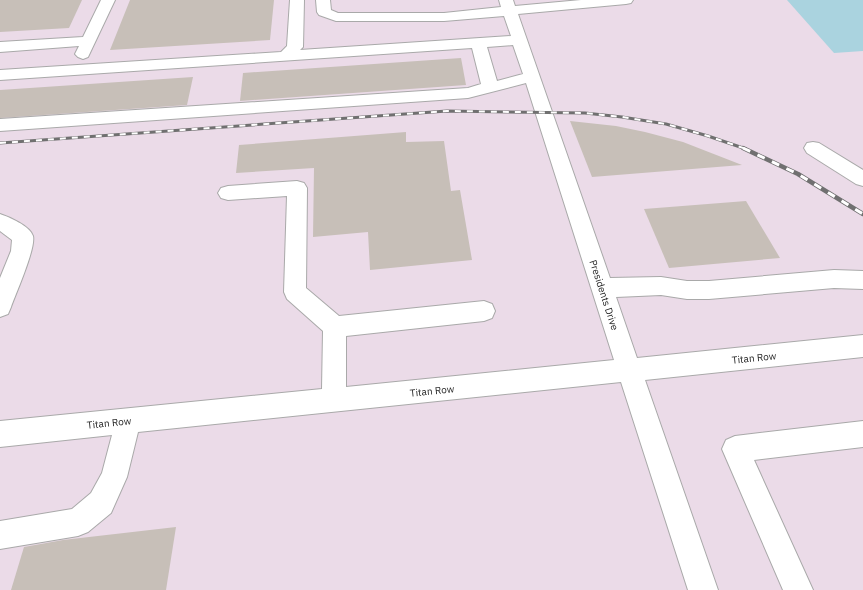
<svg xmlns="http://www.w3.org/2000/svg" width="863" height="590" font-family="'IBM Plex Sans',sans-serif">
	<style>
		.industrial { fill: #ebdbe8 }
		.water { fill: #aad3df }
		.building { fill: #c7bfb8 }
		.lines { fill: none; stroke-linecap: round; stroke-linejoin: round }
		.minor-casing { stroke: #a9a9a9; stroke-width: 2 }
		.minor { fill: #fff; fill-rule: evenodd }
		.rail-far1-casing { stroke: #707070; stroke-width: 3 }
		.rail-casing { stroke: #707070; stroke-width: 4.5 }
		.rail-far1 { stroke: #fff; stroke-width: 2; stroke-dasharray: 6; stroke-linecap: butt }
		.rail { stroke: #fff; stroke-width: 3; stroke-dasharray: 8; stroke-linecap: butt }
		.labels { text-anchor: middle; dominant-baseline: central; stroke-width: 4; stroke-linejoin: round; paint-order: stroke }
		.street-label { font-size: 10px; fill: #222; stroke: #fff }
	</style>
	<rect width="100%" height="100%" fill="#f2efe9"/>
	<rect class="industrial" x="0" y="0" width="863" height="590"/>
	<polygon class="water" points="787,0 863,0 863,51 834,53"/>
	<g class="building">
		<polygon points="0,0 82,0 69,28 0,32"/>
		<polygon points="130,0 274,0 270,40 110,50"/>
		<polygon points="461,58 466,85 240,101 243,73"/>
		<polygon points="193,77 187,105 0,118 0,90"/>
		<polygon points="570,121 616,126 645,132 683,142 742,165 592,177"/>
		<polygon points="406,132 406,142 444,141 451,191 460,190 472,260 370,270 368,232 313,237 314,168 236,173 239,145"/>
		<polygon points="746,201 780,258 669,268 644,209"/>
		<polygon points="176,527 166,590 11,590 24,547 63,540"/>
	</g>
	<g class="lines">
		<g class="minor-casing">
			<g id="minor">
				<polygon points="101,0 115,0 88,57 83,59 78,57 75,54 79,46 0,52 0,42 83,37"/>
				<path d="M290,0H304L303,47L300,50L511,36L504,16L444,21H336L319,15L317,12L316,0H330L331,10L338,13H444L501,7L499,0H513L515,6L581,0H633L631,3L626,4L518,14L610,278L661,277L687,281H709L834,270L863,271V289L834,288L709,299H687L661,295L616,297L637,358L863,335V357L645,380L718,590H688L621,382L138,432L127,477L111,513L88,532L78,536L0,549V521L72,509L91,493L102,473L112,435L0,447V421L322,389L323,331L287,299L284,292L287,196L228,200L221,198L218,193L221,188L228,186L297,181L304,183L307,188L306,288L339,316L484,301L492,304L495,311L492,318L484,321L346,336V387L614,360L526,83L468,98L0,131V119L468,88L481,84L472,48L0,80V70L281,52L287,46ZM513,45L523,74L497,81L487,47Z"/>
				<polygon points="813,142 819,143 863,170 863,186 856,184 807,153 804,148 807,143"/>
				<path d="M0,214C9,217 30,226 33,236C36,248 16,293 11,307L8,314L0,317V278L11,251L12,240L0,231Z"/>
				<polygon points="863,421 863,447 754,460 813,590 783,590 722,449 726,440 735,436"/>
			</g>
		</g>
		<use href="#minor" class="minor"/>
		<g class="rail-far1-casing">
			<polyline id="rail-far1" points="0,143 447,111 585,113 622,117 666,124 708,136 746,149"/>
		</g>
		<g class="rail-casing">
			<polyline id="rail" points="743,148 798,174 863,214"/>
		</g>
		<use href="#rail-far1" class="rail-far1"/>
		<use href="#rail" class="rail"/>
	</g>
	<g class="labels">
		<g class="street-label">
			<text transform="translate(604 295) rotate(72)">Presidents Drive</text>
			<text transform="translate(754 358) rotate(-6)">Titan Row</text>
			<text transform="translate(432 391) rotate(-6)">Titan Row</text>
			<text transform="translate(109 423) rotate(-6)">Titan Row</text>
		</g>
	</g>
</svg>
